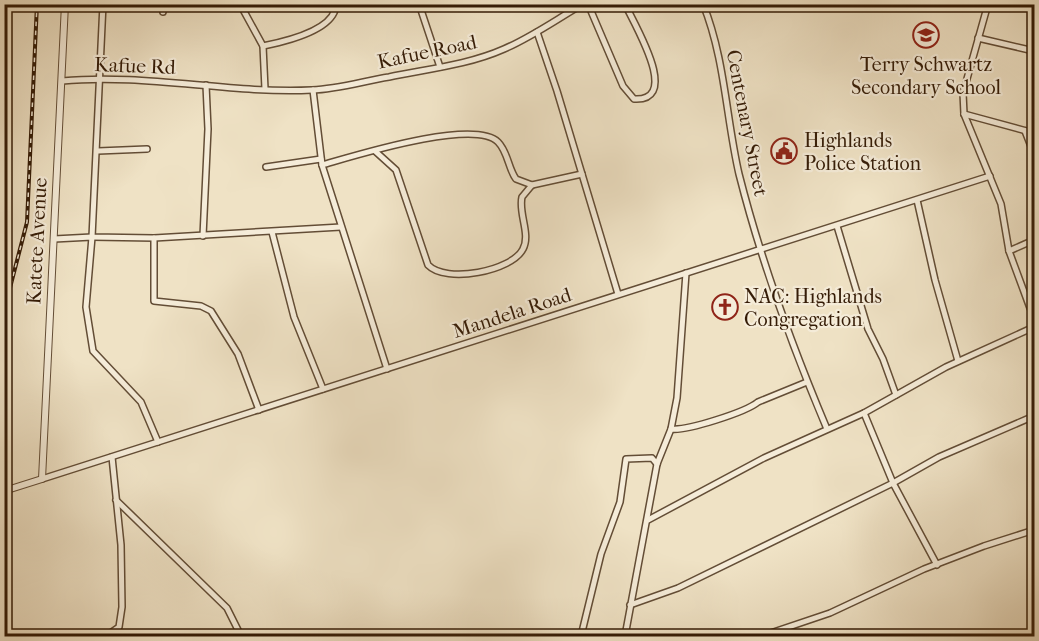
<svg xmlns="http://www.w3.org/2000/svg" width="1039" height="641" font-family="'IM FELL French Canon',serif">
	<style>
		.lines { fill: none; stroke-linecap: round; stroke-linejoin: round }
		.minor-casing { stroke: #634d36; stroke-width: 8 }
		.tertiary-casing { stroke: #634d36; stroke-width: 8 }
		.minor { stroke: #f5ecd9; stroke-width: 5 }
		.tertiary { stroke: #f5ecd9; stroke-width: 6 }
		.rail-casing { stroke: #341b06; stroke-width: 4 }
		.rail { stroke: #f5ecd9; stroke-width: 1.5; stroke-dasharray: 4.5; stroke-linecap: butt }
		.labels { text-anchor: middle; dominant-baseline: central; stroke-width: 4.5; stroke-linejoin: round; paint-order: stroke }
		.street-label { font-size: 20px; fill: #341b06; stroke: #f5ecd9 }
		.poi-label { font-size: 20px; fill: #341b06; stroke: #f5ecd9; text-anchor: start }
	</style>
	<rect width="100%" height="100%" fill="#efe2c5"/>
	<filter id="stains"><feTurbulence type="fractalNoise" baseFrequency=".00333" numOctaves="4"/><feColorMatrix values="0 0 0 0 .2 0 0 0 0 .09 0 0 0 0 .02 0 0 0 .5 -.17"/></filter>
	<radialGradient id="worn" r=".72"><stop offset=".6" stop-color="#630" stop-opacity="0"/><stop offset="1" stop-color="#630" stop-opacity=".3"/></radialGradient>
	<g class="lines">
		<g class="minor-casing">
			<g id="minor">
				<polyline points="103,4 92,237 154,238 341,227"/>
				<polyline points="240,4 263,46 265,89"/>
				<polyline points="419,4 440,67"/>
				<path d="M588,4L623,86L634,99C682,102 634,24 625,4"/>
				<path d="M703,4C725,58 726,118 739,174C761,261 792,346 827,429"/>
				<polyline points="988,4 963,93 964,114 1001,204 1009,251 1030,308 1034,314"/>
				<polyline points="163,12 164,4"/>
				<polyline points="537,32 557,91 618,294"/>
				<polyline points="978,38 1034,51"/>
				<path d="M263,46C283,42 328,32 335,10L332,4"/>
				<path d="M62,81C145,73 229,94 312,90C338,89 364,81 389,77C427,69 468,65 504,49C532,37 557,19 583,4"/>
				<polyline points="313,90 322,165 387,369"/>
				<polyline points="964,114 1034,133"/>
				<polyline points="1025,131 1034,154"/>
				<polyline points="98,151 147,149"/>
				<path d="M375,151L396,170L428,265C446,284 512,271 523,249C531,234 518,213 522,197L532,185L582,174"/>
				<polyline points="4,154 5,154"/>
				<path d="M322,165C354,156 474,118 498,142C508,152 508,168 516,179L532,185"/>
				<polyline points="266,167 321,159"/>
				<polyline points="917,200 935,280 958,361"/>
				<polyline points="837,226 868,329 883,359 896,395"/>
				<polyline points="272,232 294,317 323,389"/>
				<polyline points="203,236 208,129 206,85"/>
				<polyline points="154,238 154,301 201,306 211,311 238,354 259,410"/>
				<polyline points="54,239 92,237 86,307 93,351 141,402 158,442"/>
				<polyline points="1009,251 1034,240"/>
				<polyline points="864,413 893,483 937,565"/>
				<path d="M671,429C687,431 746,412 758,402L807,382"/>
				<polyline points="42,479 990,176"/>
				<polyline points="116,500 227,608 241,636"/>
				<polyline points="648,520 764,458 864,413 946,367 1034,327"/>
				<polyline points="630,605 678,588 893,483 939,457 1034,416"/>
				<polyline points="4,633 6,636"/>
				<polyline points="106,636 119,627 122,607 121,545 112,457"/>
				<polyline points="581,636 601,554 620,502 626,459 652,458 657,464"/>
				<polyline points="625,636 657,464 671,429 677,398 686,273"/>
				<polyline points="762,636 830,613 924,569 984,546 1034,530"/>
			</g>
		</g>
		<g class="tertiary-casing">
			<polyline id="tertiary" points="4,491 42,479 65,4"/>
		</g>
		<use href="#minor" class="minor"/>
		<use href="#tertiary" class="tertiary"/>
		<g class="rail-casing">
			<polyline id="rail" points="4,311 27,222 37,4"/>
		</g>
		<use href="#rail" class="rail"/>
	</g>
	<defs>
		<g id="school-ring" transform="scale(1.35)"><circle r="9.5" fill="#f5ecd9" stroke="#8f2418" stroke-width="1.5"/><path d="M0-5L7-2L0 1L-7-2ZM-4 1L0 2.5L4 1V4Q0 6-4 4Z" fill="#8f2418"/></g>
		<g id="civic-ring" transform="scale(1.35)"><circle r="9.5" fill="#f5ecd9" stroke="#8f2418" stroke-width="1.5"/><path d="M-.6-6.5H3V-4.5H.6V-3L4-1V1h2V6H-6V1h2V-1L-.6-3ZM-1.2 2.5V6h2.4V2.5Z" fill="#8f2418"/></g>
		<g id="church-ring" transform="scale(1.35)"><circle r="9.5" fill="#f5ecd9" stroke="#8f2418" stroke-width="1.5"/><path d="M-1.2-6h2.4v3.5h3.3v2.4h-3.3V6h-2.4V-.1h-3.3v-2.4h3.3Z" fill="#8f2418"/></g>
	</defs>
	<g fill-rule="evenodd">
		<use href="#school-ring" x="926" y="35"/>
		<use href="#civic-ring" x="784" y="151"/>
		<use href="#church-ring" x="725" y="307"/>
	</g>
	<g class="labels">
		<g class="street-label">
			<text transform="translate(427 52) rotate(-12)">Kafue Road</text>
			<text transform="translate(135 66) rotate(2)">Kafue Rd</text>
			<text transform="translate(747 123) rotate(79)">Centenary Street</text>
			<text transform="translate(37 241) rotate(-87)">Katete Avenue</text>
			<text transform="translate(512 313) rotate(-18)">Mandela Road</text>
		</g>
		<g class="poi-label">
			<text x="926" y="64" text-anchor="middle">Terry Schwartz<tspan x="926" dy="23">Secondary School</tspan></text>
			<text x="804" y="140">Highlands<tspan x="804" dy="23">Police Station</tspan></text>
			<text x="744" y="296">NAC: Highlands<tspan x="744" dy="23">Congregation</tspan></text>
		</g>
	</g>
	<rect width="1039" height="641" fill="none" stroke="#efe2c5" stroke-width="24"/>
	<rect x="6" y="6" width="1027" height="629" fill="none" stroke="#341b06" stroke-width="3"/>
	<rect x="12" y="12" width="1015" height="617" fill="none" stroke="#341b06" stroke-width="1.5"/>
	<rect width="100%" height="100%" filter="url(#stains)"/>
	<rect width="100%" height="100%" fill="url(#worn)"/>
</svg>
